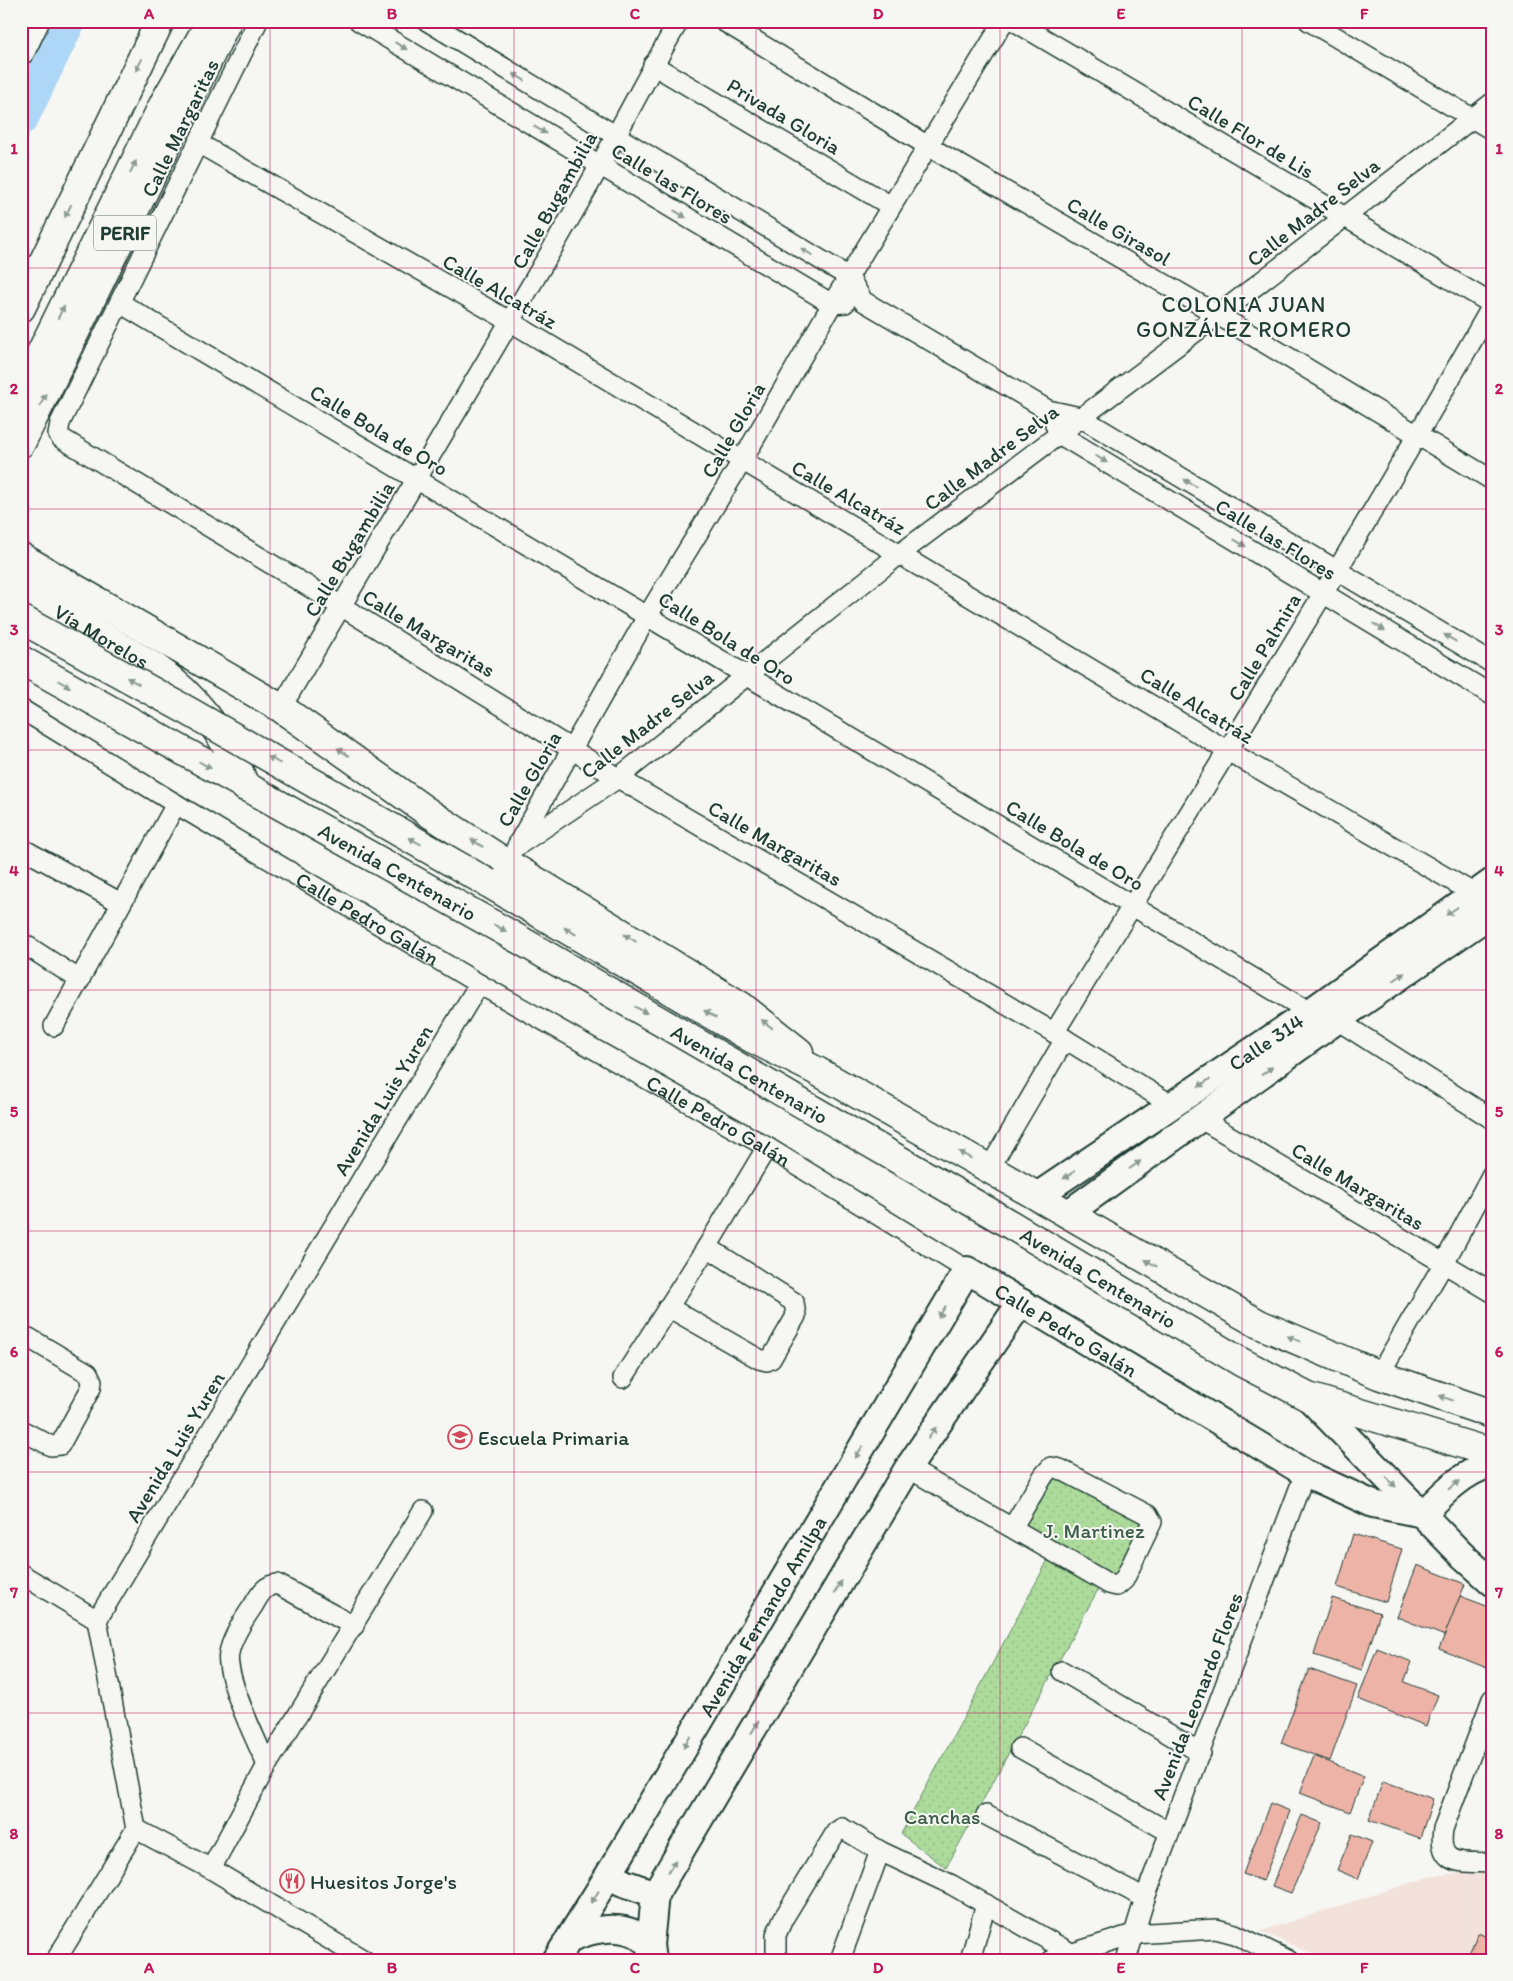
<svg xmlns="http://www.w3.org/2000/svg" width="1513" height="1981" font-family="Itim,sans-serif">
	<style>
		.built { fill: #f3e2dc }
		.grass { fill: url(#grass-dots); stroke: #668c68 }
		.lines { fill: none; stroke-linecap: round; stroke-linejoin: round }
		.river { stroke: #add6f7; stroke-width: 35 }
		.building { fill: #edb3a7; stroke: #1f3d34 }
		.street-casing { stroke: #1f3d34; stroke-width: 22 }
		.secondary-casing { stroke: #1f3d34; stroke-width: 30 }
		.primary-casing { stroke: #1f3d34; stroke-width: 31 }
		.highway-casing { stroke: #1f3d34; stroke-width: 31 }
		.street { stroke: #f6f6f2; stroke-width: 19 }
		.secondary { stroke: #f6f6f2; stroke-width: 26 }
		.primary { stroke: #f6f6f2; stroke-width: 28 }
		.highway { stroke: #f6f6f2; stroke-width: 28 }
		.primary-bridge-casing { stroke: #1f3d34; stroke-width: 31; stroke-linecap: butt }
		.primary-bridge { stroke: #f6f6f2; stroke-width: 28 }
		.oneway { fill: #8a9a93 }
		.grid { fill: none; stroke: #c2185b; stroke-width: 1; stroke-opacity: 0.55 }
		.labels { text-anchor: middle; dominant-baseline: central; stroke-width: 4; stroke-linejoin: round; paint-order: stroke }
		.shield { fill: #f6f6f2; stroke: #60746d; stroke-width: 1 }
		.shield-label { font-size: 20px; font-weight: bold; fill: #1f3d34 }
		.street-label { font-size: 21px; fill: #1f3d34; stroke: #f6f6f2 }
		.poi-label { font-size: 21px; fill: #1f3d34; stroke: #f6f6f2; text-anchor: start }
		.park-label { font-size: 21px; fill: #3b5d49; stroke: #f6f6f2 }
		.neighbourhood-label { font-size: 22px; letter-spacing: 1px; fill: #1f3d34; stroke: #f6f6f2 }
		.neatline { fill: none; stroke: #c2185b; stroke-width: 2 }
		.grid-label { font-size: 16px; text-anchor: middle; font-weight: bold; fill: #c2185b }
	</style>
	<defs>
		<pattern id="grass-dots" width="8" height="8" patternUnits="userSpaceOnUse" patternTransform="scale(1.25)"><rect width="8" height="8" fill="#acdb9b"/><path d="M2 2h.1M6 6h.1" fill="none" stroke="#94bd86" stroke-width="1.8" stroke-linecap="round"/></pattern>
	</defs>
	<rect width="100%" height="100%" fill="#f6f6f2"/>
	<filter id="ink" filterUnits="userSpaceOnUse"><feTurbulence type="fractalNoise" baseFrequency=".02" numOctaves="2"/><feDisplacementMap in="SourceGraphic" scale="10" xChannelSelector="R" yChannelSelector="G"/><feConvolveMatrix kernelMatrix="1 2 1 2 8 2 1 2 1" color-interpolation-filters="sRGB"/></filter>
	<g filter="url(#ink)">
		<polygon class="built" points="1486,1870 1492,1871 1492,1960 1325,1960 1261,1931 1432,1876"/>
		<polygon class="grass" points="1056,1461 1151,1516 1112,1579 1106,1575 946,1868 901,1834 1056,1545 1018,1522"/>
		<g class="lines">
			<polyline class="river" points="21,118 68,21"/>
		</g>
		<g class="building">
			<polygon points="1353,1534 1402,1549 1386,1602 1337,1587"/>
			<polygon points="1417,1565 1465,1584 1445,1636 1397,1617"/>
			<polygon points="1460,1596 1492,1608 1492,1656 1487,1668 1439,1649"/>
			<polygon points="1332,1598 1380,1613 1362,1670 1314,1655"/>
			<polygon points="1377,1648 1412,1662 1404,1682 1438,1695 1426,1726 1358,1699"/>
			<polygon points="1309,1669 1357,1686 1330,1761 1281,1743"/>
			<polygon points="1314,1756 1364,1776 1350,1812 1300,1793"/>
			<polygon points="1383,1781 1433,1799 1420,1838 1369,1820"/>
			<polygon points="1270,1803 1290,1811 1263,1881 1243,1874"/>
			<polygon points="1302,1815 1322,1823 1291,1893 1272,1886"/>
			<polygon points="1352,1834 1372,1842 1358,1879 1337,1870"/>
			<polygon points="1478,1933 1492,1939 1492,1960 1466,1960"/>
		</g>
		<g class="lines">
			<g class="street-casing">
				<g id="street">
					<polyline points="258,21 60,423 58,434 61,438 341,606 618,778 1065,1039 1172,1105"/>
					<polyline points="359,21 832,304 845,303"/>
					<polyline points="427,21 849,277 863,301 1048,410 1080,417 1492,663"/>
					<polyline points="723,21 928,146 1218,315 1492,480"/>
					<polyline points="1014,21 1492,304"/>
					<polyline points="1309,21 1492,130"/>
					<polyline points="653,65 891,206"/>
					<polyline points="198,143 511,322 1228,751 1475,894"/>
					<path d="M120,303C517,538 914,775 1310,1012"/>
					<polyline points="1055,425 1059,434 1492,695"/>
					<path d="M281,708C378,543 477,379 573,213C610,150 642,84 679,21"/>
					<path id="s1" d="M21,709L176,804L479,984L767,1147L967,1270"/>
					<polyline points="519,842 648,615 742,461 832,304 1004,21"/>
					<polyline points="517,846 618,778 901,553 1218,315 1492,103"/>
					<polyline points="21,848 121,903"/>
					<polyline points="21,942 80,980"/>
					<polyline points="1337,1020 1492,1119"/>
					<polyline points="54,1026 176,804"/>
					<path d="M1054,1033C1202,792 1352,552 1492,306"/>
					<polyline points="1201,1119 1492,1292"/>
					<polyline points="989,1169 1065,1039"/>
					<polyline points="668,1307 759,1359 767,1361 771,1359 796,1316 794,1302 707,1247"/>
					<polyline points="21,1336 29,1338 88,1373 92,1381 91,1388 60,1445 51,1446 21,1430"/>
					<polyline points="1379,1375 1444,1263 1492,1174"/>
					<polyline points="623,1378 707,1247 767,1147"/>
					<polyline points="908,1468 1109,1584 1117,1586 1124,1580 1152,1522 1148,1515 1060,1469 1051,1467 1044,1475 1012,1528"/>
					<polyline points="21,1574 97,1620"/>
					<polyline points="1062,1671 1201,1753"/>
					<path d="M1492,1699L1443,1829C1437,1869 1464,1861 1492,1863"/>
					<polyline points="1020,1748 1169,1832"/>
					<path d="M267,1765C257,1742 224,1676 229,1653C232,1637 244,1619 253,1606C259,1596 264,1585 277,1584L354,1626"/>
					<polyline points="986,1815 1145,1898"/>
					<polyline points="136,1829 211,1869 364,1960"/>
					<polyline points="211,1869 267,1765 423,1511"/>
					<polyline points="56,1960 136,1829 97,1620 479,984"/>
					<polyline points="776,1960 776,1935 783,1919 836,1832 842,1828 880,1851 952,1885 1071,1953"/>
					<polyline points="840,1960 880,1851"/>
					<polyline points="970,1960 986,1904"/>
					<polyline points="1051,1960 1133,1934 1216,1929 1235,1934 1288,1960"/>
					<polyline points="1126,1960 1145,1898 1305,1473"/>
				</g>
			</g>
			<g class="secondary-casing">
				<g id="secondary">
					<path id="s2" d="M1037,1196L1310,1012L1492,882"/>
					<polyline points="1067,1214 1337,1020 1492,913"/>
					<polyline points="1308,1397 1462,1555 1492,1582"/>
					<path d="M1423,1514C1442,1494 1464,1471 1492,1464"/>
					<polyline points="611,1871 621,1882 655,1894"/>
					<path d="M571,1938C590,1930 614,1925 634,1933C640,1935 645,1941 650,1945"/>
					<path id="s3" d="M556,1960L611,1871L967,1270L1305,1473L1373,1504L1423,1514"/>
					<polyline points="652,1960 650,1945 655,1894 908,1468 1021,1302"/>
				</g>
			</g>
			<g class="primary-casing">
				<g id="primary">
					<polyline points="21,557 281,708 429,813 503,861 741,1006 799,1052"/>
					<path id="s4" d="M21,588L156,668C199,699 228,738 245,787"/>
					<path id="s5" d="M21,660L506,932L1001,1219L1241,1362L1308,1397L1492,1453"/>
					<polyline points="488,883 751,1038 815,1070 981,1164 1259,1324 1379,1375 1492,1414"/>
				</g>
			</g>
			<g class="highway-casing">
				<g id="highway">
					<polyline points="21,50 35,21"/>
					<polyline points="21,308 160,21"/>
					<polyline points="21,393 165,101 211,21"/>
					<polyline points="21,443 227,21"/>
				</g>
			</g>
			<use href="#street" class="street"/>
			<use href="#secondary" class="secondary"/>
			<use href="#primary" class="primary"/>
			<use href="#highway" class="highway"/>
			<g class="primary-bridge-casing">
				<polyline id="primary-bridge" points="21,619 190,712 488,883"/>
			</g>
			<use href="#primary-bridge" class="primary-bridge"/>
		</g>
		<defs><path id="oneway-solid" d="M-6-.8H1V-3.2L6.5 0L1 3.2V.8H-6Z" transform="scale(1.25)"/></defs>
		<g class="oneway">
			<use href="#oneway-solid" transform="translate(401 46) rotate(31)"/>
			<use href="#oneway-solid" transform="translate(139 65) rotate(116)"/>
			<use href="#oneway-solid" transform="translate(519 77) rotate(-149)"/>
			<use href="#oneway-solid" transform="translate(540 130) rotate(31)"/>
			<use href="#oneway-solid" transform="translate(133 167) rotate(-64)"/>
			<use href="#oneway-solid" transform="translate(68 211) rotate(116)"/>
			<use href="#oneway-solid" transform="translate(680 214) rotate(31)"/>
			<use href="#oneway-solid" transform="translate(807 252) rotate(-149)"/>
			<use href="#oneway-solid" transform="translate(61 312) rotate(-64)"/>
			<use href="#oneway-solid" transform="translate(43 400) rotate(-64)"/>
			<use href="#oneway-solid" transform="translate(1101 459) rotate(31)"/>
			<use href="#oneway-solid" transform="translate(1190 483) rotate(-149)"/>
			<use href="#oneway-solid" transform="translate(1240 543) rotate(31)"/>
			<use href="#oneway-solid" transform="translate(1379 627) rotate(31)"/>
			<use href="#oneway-solid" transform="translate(1450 638) rotate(-149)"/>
			<use href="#oneway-solid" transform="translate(133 681) rotate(-151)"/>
			<use href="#oneway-solid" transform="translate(64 684) rotate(30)"/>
			<use href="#oneway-solid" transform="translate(343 752) rotate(-145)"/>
			<use href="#oneway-solid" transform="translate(274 760) rotate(-150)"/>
			<use href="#oneway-solid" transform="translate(205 765) rotate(30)"/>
			<use href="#oneway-solid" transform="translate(415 841) rotate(-150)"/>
			<use href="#oneway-solid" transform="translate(477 843) rotate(-147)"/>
			<use href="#oneway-solid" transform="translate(1452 911) rotate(145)"/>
			<use href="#oneway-solid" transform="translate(500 928) rotate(29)"/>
			<use href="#oneway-solid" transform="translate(570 931) rotate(-149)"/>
			<use href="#oneway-solid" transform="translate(630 938) rotate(-149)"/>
			<use href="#oneway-solid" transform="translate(1399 977) rotate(-35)"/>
			<use href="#oneway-solid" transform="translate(641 1010) rotate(30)"/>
			<use href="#oneway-solid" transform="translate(710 1014) rotate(-149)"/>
			<use href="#oneway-solid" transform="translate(767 1024) rotate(-142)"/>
			<use href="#oneway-solid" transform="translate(1267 1071) rotate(-36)"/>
			<use href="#oneway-solid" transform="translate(1204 1083) rotate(146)"/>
			<use href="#oneway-solid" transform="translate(965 1155) rotate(-151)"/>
			<use href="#oneway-solid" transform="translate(1135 1165) rotate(-35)"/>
			<use href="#oneway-solid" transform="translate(1069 1175) rotate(146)"/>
			<use href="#oneway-solid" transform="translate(1151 1263) rotate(-150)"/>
			<use href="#oneway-solid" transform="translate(942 1312) rotate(121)"/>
			<use href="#oneway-solid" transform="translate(1294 1339) rotate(-157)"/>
			<use href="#oneway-solid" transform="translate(1446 1398) rotate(-161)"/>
			<use href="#oneway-solid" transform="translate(932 1433) rotate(-56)"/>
			<use href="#oneway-solid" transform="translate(859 1452) rotate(121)"/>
			<use href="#oneway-solid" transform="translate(1391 1482) rotate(46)"/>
			<use href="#oneway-solid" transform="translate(1454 1485) rotate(-38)"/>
			<use href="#oneway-solid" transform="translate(838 1587) rotate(-59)"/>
			<use href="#oneway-solid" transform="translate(755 1727) rotate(-59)"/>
			<use href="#oneway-solid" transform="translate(687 1742) rotate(121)"/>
			<use href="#oneway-solid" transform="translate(672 1866) rotate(-59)"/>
			<use href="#oneway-solid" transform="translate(595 1897) rotate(121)"/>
		</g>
	</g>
	<path class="grid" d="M270,21V1960M514,21V1960M756,21V1960M1000,21V1960M1242,21V1960M21,268H1492M21,509H1492M21,750H1492M21,990H1492M21,1231H1492M21,1472H1492M21,1713H1492"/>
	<defs>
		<g id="school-ring" transform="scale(1.25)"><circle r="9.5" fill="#f6f6f2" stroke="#d1495b" stroke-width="1.5"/><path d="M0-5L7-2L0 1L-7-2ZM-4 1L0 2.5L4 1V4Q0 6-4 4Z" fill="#d1495b"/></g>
		<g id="restaurant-ring" transform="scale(1.25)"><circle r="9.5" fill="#f6f6f2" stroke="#d1495b" stroke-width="1.5"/><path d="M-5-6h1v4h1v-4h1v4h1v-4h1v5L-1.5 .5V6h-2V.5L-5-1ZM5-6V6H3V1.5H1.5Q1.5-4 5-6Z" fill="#d1495b"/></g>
	</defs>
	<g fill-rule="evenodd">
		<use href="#school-ring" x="460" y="1437"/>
		<use href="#restaurant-ring" x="292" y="1881"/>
	</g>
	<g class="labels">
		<rect class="shield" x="94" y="215.5" width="62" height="35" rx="4"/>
		<g class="shield-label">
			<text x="125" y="233">PERIF</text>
		</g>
		<g class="street-label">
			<text transform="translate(784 116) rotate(31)">Privada Gloria</text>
			<text transform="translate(180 128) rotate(-64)">Calle Margaritas</text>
			<text transform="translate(1251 136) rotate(31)">Calle Flor de Lis</text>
			<text transform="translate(672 183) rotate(31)">Calle las Flores</text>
			<text transform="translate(554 200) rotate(-61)">Calle Bugambilia</text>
			<text transform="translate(1313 212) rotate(-38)">Calle Madre Selva</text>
			<text transform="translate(1119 231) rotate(30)">Calle Girasol</text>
			<text transform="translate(500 291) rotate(30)">Calle Alcatráz</text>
			<text transform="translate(379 430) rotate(31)">Calle Bola de Oro</text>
			<text transform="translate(733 430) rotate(-60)">Calle Gloria</text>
			<text transform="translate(991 457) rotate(-37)">Calle Madre Selva</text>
			<text transform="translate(849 497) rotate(30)">Calle Alcatráz</text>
			<text transform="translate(1276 539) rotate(31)">Calle las Flores</text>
			<text transform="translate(349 549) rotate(-59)">Calle Bugambilia</text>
			<text transform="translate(429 633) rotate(31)">Calle Margaritas</text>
			<text stroke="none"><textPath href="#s4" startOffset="94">Vía Morelos</textPath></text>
			<text transform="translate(727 638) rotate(32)">Calle Bola de Oro</text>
			<text transform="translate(1264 647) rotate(-59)">Calle Palmira</text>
			<text transform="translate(1197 705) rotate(31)">Calle Alcatráz</text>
			<text transform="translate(647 724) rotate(-38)">Calle Madre Selva</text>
			<text transform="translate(529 779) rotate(-60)">Calle Gloria</text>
			<text transform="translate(775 843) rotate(30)">Calle Margaritas</text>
			<text transform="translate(1075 845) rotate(31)">Calle Bola de Oro</text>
			<text stroke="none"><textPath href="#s5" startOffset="432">Avenida Centenario</textPath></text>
			<text stroke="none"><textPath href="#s1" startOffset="405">Calle Pedro Galán</textPath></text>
			<text stroke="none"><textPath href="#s2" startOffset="276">Calle 314</textPath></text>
			<text stroke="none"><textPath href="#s5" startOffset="838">Avenida Centenario</textPath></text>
			<text transform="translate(383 1100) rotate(-59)">Avenida Luis Yuren</text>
			<text stroke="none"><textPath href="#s1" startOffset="810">Calle Pedro Galán</textPath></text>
			<text transform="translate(1358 1186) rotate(31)">Calle Margaritas</text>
			<text stroke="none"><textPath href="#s5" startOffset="1242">Avenida Centenario</textPath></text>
			<text stroke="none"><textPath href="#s3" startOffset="919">Calle Pedro Galán</textPath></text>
			<text transform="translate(175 1447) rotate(-59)">Avenida Luis Yuren</text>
			<text stroke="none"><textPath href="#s3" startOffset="401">Avenida Fernando Amilpa</textPath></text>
			<text transform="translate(1197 1696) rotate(-69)">Avenida Leonardo Flores</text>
		</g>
		<g class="poi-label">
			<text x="478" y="1437">Escuela Primaria</text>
			<text x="310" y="1881">Huesitos Jorge's</text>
		</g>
		<g class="park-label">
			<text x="1094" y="1530">J. Martinez</text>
			<text x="942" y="1816">Canchas</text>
		</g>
		<g class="neighbourhood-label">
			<text x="1244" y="304">COLONIA JUAN<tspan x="1244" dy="25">GONZÁLEZ ROMERO</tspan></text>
		</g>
	</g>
	<rect width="1513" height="1981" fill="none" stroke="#f6f6f2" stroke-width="55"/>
	<rect x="28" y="28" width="1458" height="1926" class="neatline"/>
	<g class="grid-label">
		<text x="149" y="19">A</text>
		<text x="392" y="19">B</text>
		<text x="635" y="19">C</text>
		<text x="878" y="19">D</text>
		<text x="1121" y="19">E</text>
		<text x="1364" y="19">F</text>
		<text x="14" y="154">1</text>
		<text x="1499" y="154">1</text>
		<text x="14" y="394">2</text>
		<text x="1499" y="394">2</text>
		<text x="14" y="635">3</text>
		<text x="1499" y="635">3</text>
		<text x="14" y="876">4</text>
		<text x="1499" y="876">4</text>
		<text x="14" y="1117">5</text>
		<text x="1499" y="1117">5</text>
		<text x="14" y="1357">6</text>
		<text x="1499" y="1357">6</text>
		<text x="14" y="1598">7</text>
		<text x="1499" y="1598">7</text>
		<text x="14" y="1839">8</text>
		<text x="1499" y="1839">8</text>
		<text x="149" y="1973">A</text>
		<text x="392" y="1973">B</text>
		<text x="635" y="1973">C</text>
		<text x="878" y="1973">D</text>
		<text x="1121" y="1973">E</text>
		<text x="1364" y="1973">F</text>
	</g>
</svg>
